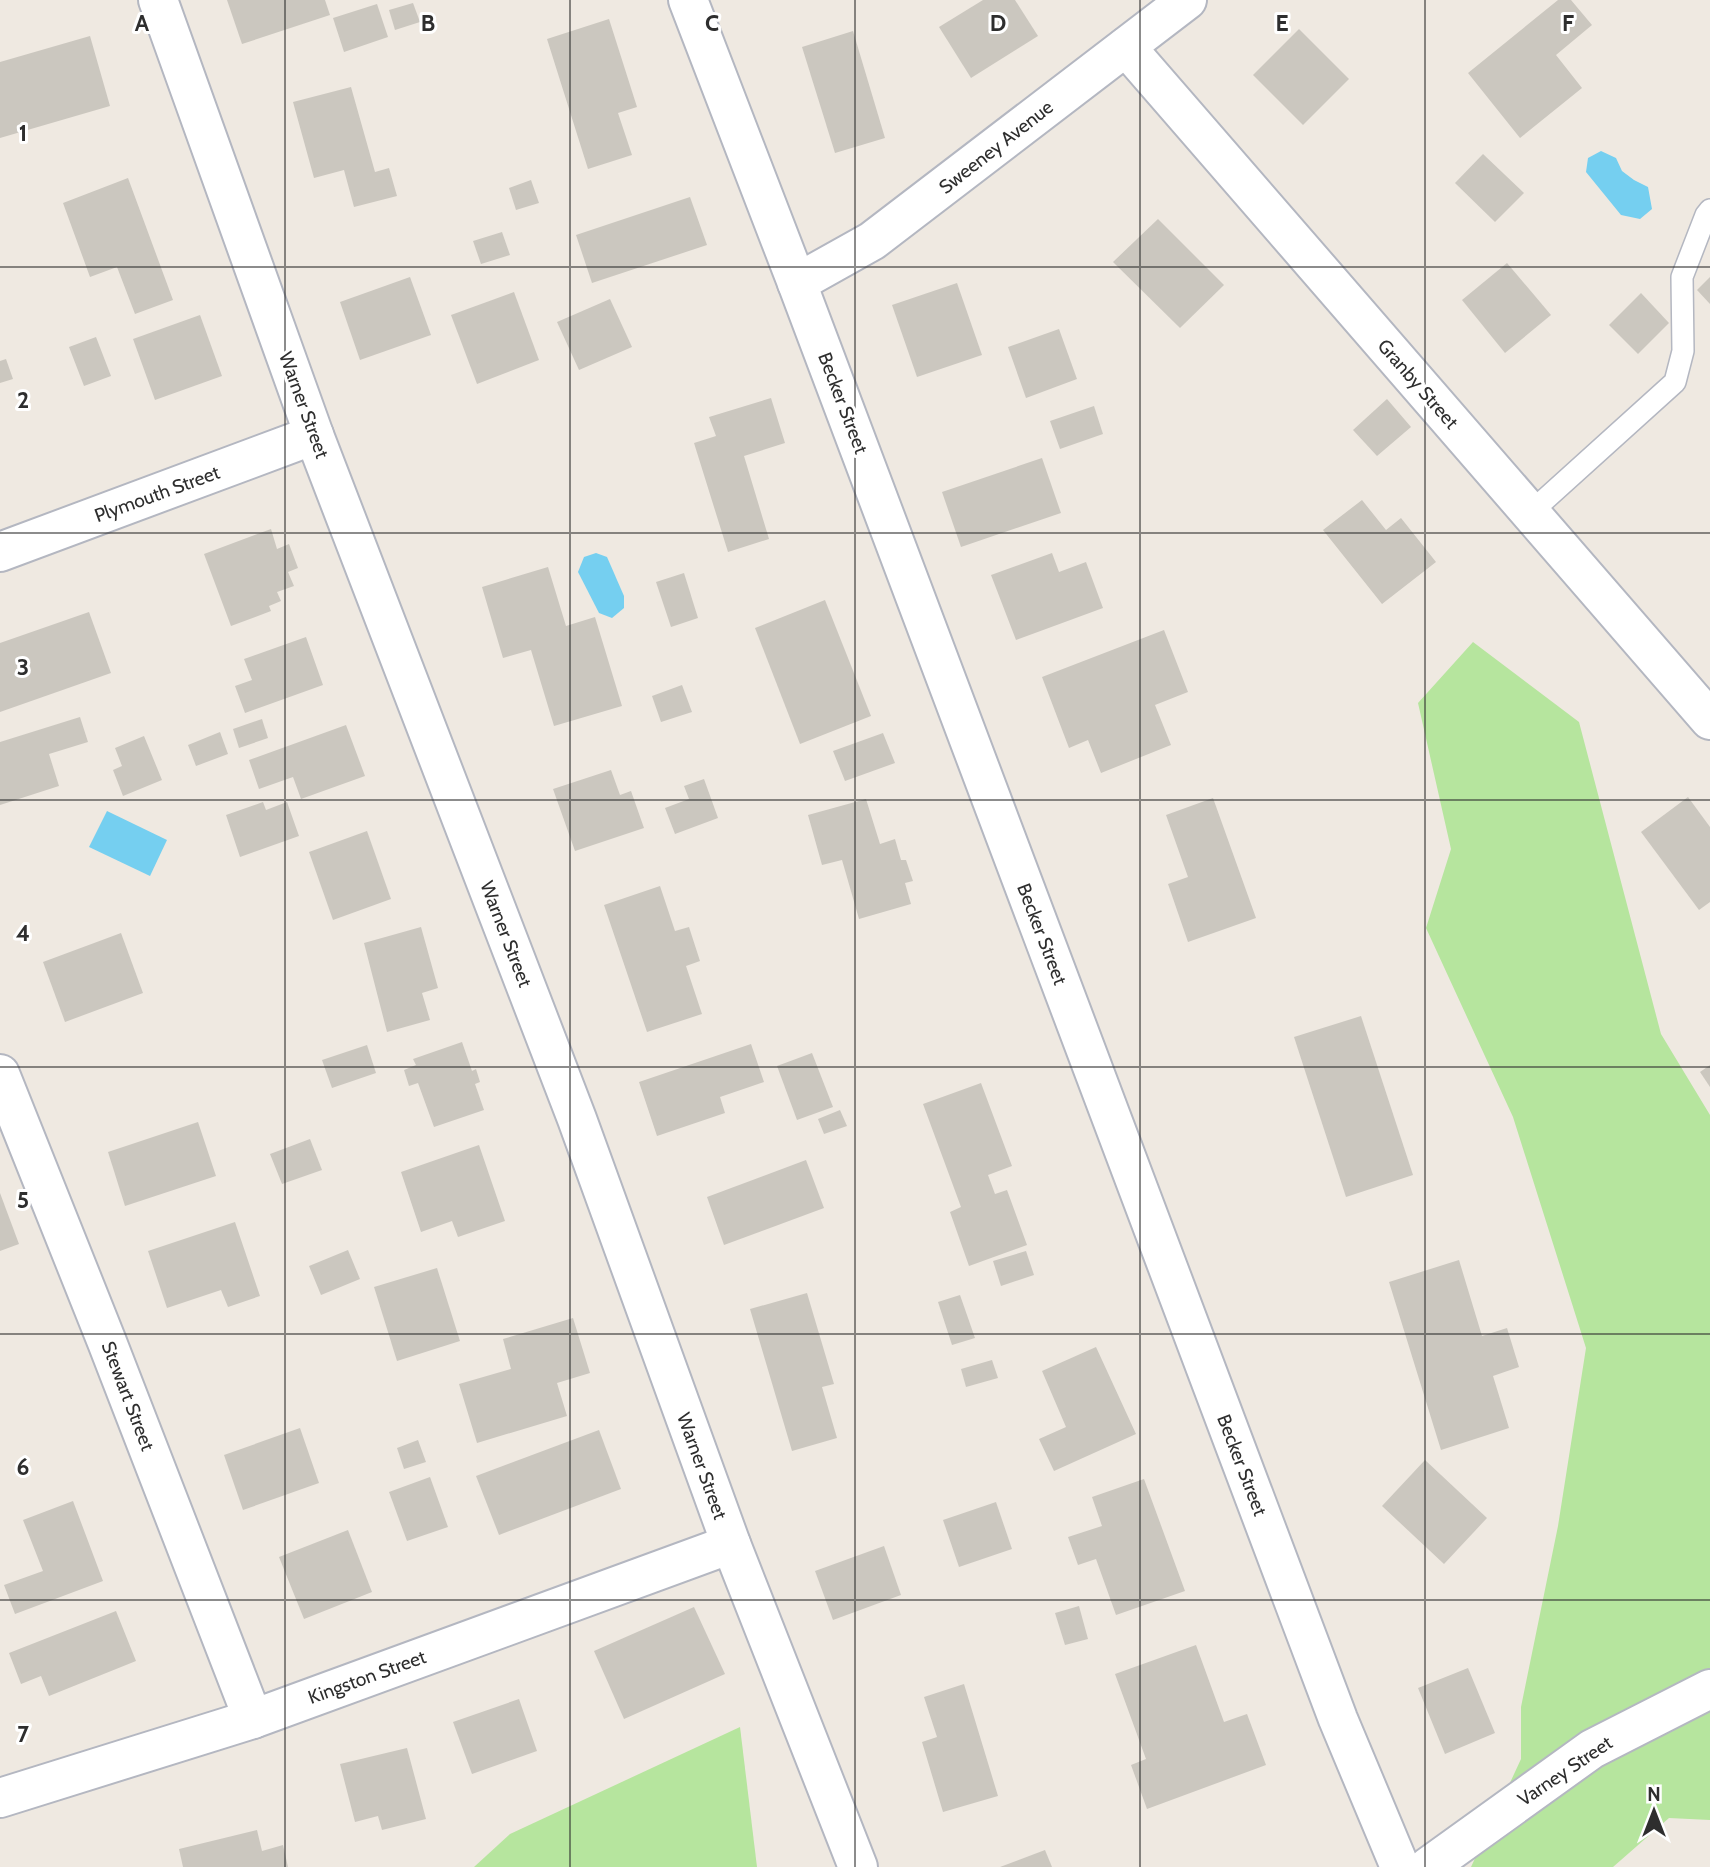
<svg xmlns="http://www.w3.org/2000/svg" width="1710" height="1867" font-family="Cabin,sans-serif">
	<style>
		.green { fill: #b6e59e }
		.water { fill: #75cff0 }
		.building { fill: #cbc7bf }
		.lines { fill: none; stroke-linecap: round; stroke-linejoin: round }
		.service-casing { stroke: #b4b7c1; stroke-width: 24 }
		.minor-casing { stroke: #b4b7c1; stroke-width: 42 }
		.service { stroke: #fff; stroke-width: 21 }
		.minor { stroke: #fff; stroke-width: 38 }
		.grid { fill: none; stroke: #2e2e2e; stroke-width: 2; stroke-opacity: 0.55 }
		.labels { text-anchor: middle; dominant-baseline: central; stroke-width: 6; stroke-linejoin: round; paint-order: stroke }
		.street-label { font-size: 19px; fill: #2e2e2e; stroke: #fff }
		.grid-label { font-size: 23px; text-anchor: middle; font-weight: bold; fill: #2e2e2e; stroke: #fff; stroke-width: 6; stroke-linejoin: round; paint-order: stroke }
	</style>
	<rect width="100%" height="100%" fill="#efe9e1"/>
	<g class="green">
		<polygon points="1473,642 1579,722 1661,1034 1710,1115 1710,1820 1669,1818 1613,1867 1471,1867 1521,1759 1521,1707 1558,1526 1586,1348 1513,1117 1426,928 1451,849 1418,703"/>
		<polygon points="740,1727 757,1867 474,1867 510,1834"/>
	</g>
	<g class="water">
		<polygon points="1601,151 1616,158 1622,171 1634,180 1648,187 1652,209 1640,219 1621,215 1586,172 1588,158"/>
		<polygon points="596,553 607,557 624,596 624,608 612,618 599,613 578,572 584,557"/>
		<polygon points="107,811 167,840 150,876 89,847"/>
	</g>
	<g class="building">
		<polygon points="227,0 325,0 330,15 242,44"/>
		<polygon points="983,0 1015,0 1038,36 971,78 939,27"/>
		<polygon points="1558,0 1571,0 1592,25 1556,55 1582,88 1520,138 1468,73"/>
		<polygon points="413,3 420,22 395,30 389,10"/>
		<polygon points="377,4 388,37 344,52 333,18"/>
		<polygon points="609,19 637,107 618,113 632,155 588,169 547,39"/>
		<polygon points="1299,29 1349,79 1303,125 1253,75"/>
		<polygon points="853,31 885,138 835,153 802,47"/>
		<polygon points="90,36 110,106 0,138 0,62"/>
		<polygon points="351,87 375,172 389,168 397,196 354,207 344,170 314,178 293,102"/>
		<polygon points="1483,154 1524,193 1495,222 1455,183"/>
		<polygon points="128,178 173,300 135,314 117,267 90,277 63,203"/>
		<polygon points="531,180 539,203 516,210 509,188"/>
		<polygon points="690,197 707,245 592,283 576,235"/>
		<polygon points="1158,219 1224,285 1180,328 1113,262"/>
		<polygon points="502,232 510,255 481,264 473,241"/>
		<polygon points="1507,263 1551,315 1505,353 1462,300"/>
		<polygon points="410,277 431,335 360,360 340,302"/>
		<polygon points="1710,277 1710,304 1697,290"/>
		<polygon points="957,283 982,355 917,377 892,305"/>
		<polygon points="514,292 539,360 477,384 451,315"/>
		<polygon points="1641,293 1669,323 1638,354 1609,325"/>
		<polygon points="610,299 632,347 579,370 557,322"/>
		<polygon points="200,315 222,376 155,400 133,339"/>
		<polygon points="1059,329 1077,379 1026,398 1008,347"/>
		<polygon points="96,337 111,376 84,386 69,347"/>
		<polygon points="6,359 13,379 0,383 0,361"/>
		<polygon points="771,398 785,443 744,456 769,539 728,552 694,443 716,436 709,417"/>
		<polygon points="1387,399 1411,427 1377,456 1353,430"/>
		<polygon points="1094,406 1103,434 1060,449 1050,421"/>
		<polygon points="1042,458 1061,513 961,547 942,492"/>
		<polygon points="1362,500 1386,530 1401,518 1436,562 1382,604 1323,530"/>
		<polygon points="271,529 277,549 289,544 298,568 288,572 294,586 277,592 281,601 269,606 271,611 231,626 204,554"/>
		<polygon points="1052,553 1059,572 1086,562 1103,608 1016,640 991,575"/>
		<polygon points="548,567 566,626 595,617 622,706 554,726 531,650 503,658 482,587"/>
		<polygon points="684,573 698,618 671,627 656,582"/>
		<polygon points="825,600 871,716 800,744 755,628"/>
		<polygon points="89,612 111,673 0,712 0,643"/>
		<polygon points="1164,630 1188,692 1155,705 1171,745 1101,773 1088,740 1069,748 1042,677"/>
		<polygon points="306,637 323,685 245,713 235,686 252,680 244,659"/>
		<polygon points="682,685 692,712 661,722 652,696"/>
		<polygon points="80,717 88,742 49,754 59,786 0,805 0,742"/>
		<polygon points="262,719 268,738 239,748 233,729"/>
		<polygon points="346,725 365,776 301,799 293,777 259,789 249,760"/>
		<polygon points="220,732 228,754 196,766 188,745"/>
		<polygon points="883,733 895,763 845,781 833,751"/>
		<polygon points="144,736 162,780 123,796 113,770 122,766 115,748"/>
		<polygon points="611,770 620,795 631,791 644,828 575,851 553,789"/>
		<polygon points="704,779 718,818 675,834 665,808 689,799 684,786"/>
		<polygon points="1688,797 1710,827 1710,902 1699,910 1641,832"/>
		<polygon points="1213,798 1256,918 1188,942 1168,884 1188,877 1166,815"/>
		<polygon points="866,799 880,844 895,839 901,860 906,860 913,881 905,883 911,904 859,919 842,860 822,865 808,815"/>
		<polygon points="263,802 266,810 287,802 299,836 240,857 226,815"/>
		<polygon points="367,831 391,899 333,920 309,852"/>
		<polygon points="660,886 675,931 689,927 700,961 686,966 702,1014 647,1032 604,905"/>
		<polygon points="421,927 438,988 422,993 430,1020 387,1032 364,943"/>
		<polygon points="121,933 143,993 65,1022 43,962"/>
		<polygon points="1361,1016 1413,1175 1346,1197 1294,1037"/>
		<polygon points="462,1042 472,1071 476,1069 480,1082 475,1084 484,1110 434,1127 418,1083 409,1086 404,1070 416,1065 413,1059"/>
		<polygon points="751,1044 764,1082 720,1097 725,1113 657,1136 639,1082"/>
		<polygon points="367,1045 376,1073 332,1088 322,1060"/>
		<polygon points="812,1053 833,1107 797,1120 777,1066"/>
		<polygon points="1710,1065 1710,1087 1700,1072"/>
		<polygon points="981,1083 1012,1166 988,1175 995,1194 1007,1190 1027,1245 969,1266 950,1212 961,1207 923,1104"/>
		<polygon points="840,1110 847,1126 824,1134 818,1119"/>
		<polygon points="198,1122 216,1176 125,1206 108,1152"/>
		<polygon points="310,1139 322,1170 282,1184 270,1154"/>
		<polygon points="479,1145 505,1221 458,1237 452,1221 421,1232 401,1172"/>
		<polygon points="806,1160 824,1208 724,1245 707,1197"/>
		<polygon points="0,1193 19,1244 0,1251"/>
		<polygon points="235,1222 260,1296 228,1307 221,1290 167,1308 148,1251"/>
		<polygon points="348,1250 360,1279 321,1295 309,1266"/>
		<polygon points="1026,1251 1034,1275 1001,1286 993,1261"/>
		<polygon points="1459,1260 1482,1336 1507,1328 1519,1367 1493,1376 1509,1428 1441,1450 1389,1282"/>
		<polygon points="437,1268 460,1341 397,1361 374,1287"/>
		<polygon points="807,1293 834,1384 822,1387 837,1438 792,1451 750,1309"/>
		<polygon points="960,1295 975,1338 952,1345 938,1302"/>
		<polygon points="573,1318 590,1373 557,1383 567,1416 477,1443 459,1384 511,1369 503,1339"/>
		<polygon points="1096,1347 1136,1434 1054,1471 1039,1439 1066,1427 1042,1371"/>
		<polygon points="992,1360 998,1378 966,1387 961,1369"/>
		<polygon points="300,1428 319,1483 243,1510 224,1455"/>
		<polygon points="599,1430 621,1489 499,1535 476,1476"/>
		<polygon points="418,1440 426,1462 404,1469 397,1448"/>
		<polygon points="1425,1460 1487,1518 1444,1564 1382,1506"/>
		<polygon points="430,1477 448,1527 407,1541 389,1492"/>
		<polygon points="1144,1479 1185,1591 1116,1615 1096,1559 1078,1565 1068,1537 1102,1526 1092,1497"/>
		<polygon points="73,1501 103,1581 15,1614 4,1585 43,1571 23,1520"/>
		<polygon points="996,1502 1012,1549 959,1567 943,1520"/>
		<polygon points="348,1530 372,1592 304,1619 279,1557"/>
		<polygon points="884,1546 901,1595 833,1620 815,1571"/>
		<polygon points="1079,1606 1088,1639 1065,1645 1055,1613"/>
		<polygon points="694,1607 725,1674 624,1719 594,1651"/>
		<polygon points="116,1611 136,1661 49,1696 41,1676 21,1684 9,1653"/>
		<polygon points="1196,1645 1224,1722 1247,1714 1266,1765 1147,1809 1131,1765 1146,1759 1115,1674"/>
		<polygon points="1468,1668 1495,1733 1445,1754 1418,1688"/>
		<polygon points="964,1684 998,1796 943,1812 922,1742 937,1737 924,1697"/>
		<polygon points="519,1699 537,1751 472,1774 453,1722"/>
		<polygon points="407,1748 426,1819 382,1830 378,1816 355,1822 340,1764"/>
		<polygon points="257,1830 262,1851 283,1845 288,1867 183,1867 179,1849"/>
		<polygon points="1045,1850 1052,1867 1000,1867"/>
	</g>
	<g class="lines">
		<g class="service-casing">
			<polyline id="service" points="1530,513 1675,382 1683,351 1682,277 1706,215 1710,210"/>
		</g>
		<g class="minor-casing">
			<g id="minor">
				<polyline points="158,0 314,435 577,1119 731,1544 858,1867"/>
				<polyline points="688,0 797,283 1338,1719 1400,1867"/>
				<polyline points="1126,47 1710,720"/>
				<polyline points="797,283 872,241 1187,0"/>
				<polyline points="0,552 314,435"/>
				<polyline points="0,1074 107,1342 253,1719"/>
				<polyline points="0,1798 253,1719 731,1544"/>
				<polyline points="1428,1867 1592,1749 1710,1689"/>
			</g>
		</g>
		<use href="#service" class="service"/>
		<use href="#minor" class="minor"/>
	</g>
	<path class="grid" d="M285,0V1867M570,0V1867M855,0V1867M1140,0V1867M1425,0V1867M0,267H1710M0,533H1710M0,800H1710M0,1067H1710M0,1334H1710M0,1600H1710"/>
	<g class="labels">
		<g class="street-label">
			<text transform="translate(996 147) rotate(-38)">Sweeney Avenue</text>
			<text transform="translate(1418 384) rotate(49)">Granby Street</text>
			<text transform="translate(843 403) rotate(69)">Becker Street</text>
			<text transform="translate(304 405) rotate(70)">Warner Street</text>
			<text transform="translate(157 494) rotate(-20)">Plymouth Street</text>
			<text transform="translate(506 934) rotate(69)">Warner Street</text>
			<text transform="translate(1042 934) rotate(69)">Becker Street</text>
			<text transform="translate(128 1396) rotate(69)">Stewart Street</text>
			<text transform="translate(1242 1465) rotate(69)">Becker Street</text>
			<text transform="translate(702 1466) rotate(70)">Warner Street</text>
			<text transform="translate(367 1677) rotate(-20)">Kingston Street</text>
			<text transform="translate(1565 1771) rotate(-34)">Varney Street</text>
		</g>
	</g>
	<g class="grid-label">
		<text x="142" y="31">A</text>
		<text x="428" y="31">B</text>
		<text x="712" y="31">C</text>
		<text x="998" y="31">D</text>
		<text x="1282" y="31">E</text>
		<text x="1568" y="31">F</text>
		<text x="23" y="141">1</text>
		<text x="23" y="408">2</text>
		<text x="23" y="675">3</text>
		<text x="23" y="941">4</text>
		<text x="23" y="1208">5</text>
		<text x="23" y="1475">6</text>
		<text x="23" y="1742">7</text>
	</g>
	<g transform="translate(1654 1811)" stroke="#ffffff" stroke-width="5" paint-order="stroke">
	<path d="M0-5L12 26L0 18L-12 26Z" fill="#2e2e2e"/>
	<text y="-10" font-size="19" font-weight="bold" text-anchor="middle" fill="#2e2e2e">N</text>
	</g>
</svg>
